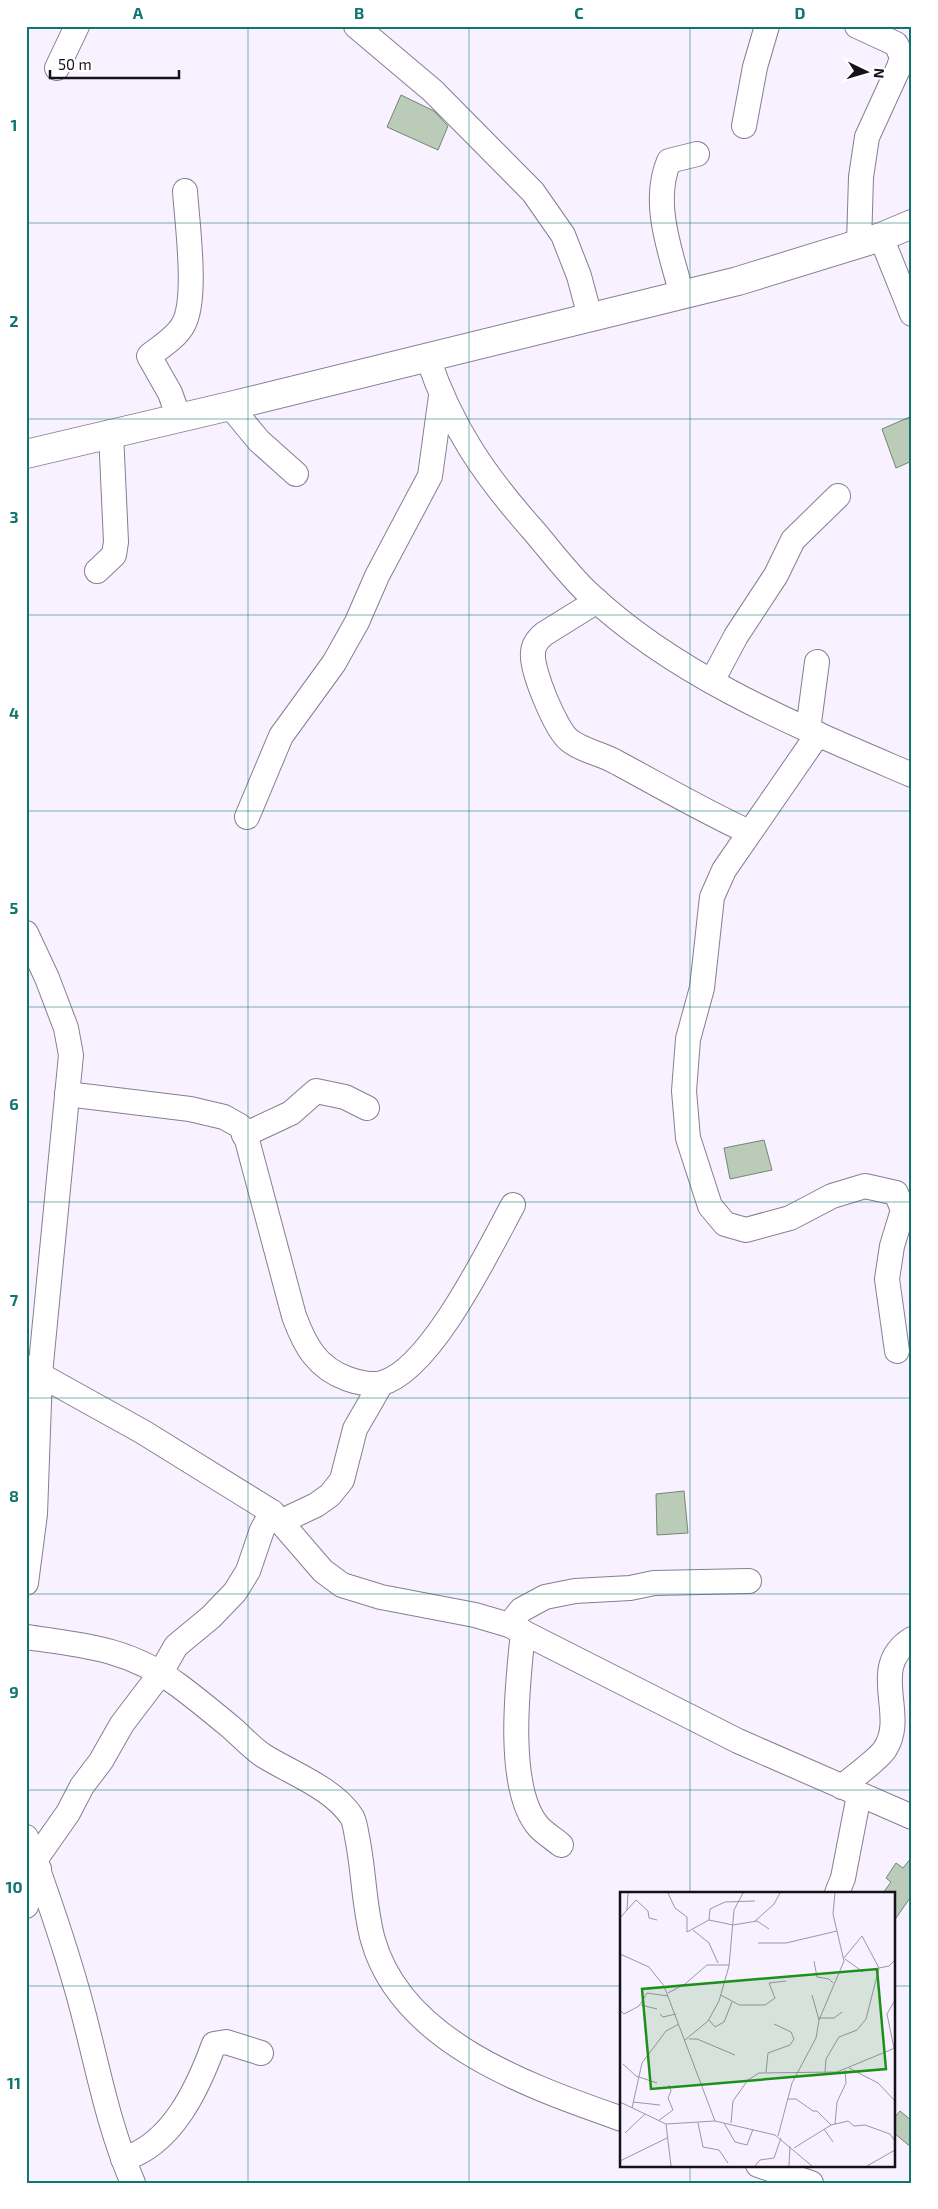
<svg xmlns="http://www.w3.org/2000/svg" width="938" height="2209" font-family="'Exo 2',sans-serif">
	<style>
		.building { fill: #bacbb8; stroke: #758573 }
		.lines { fill: none; stroke-linecap: round; stroke-linejoin: round }
		.minor-casing { stroke: #887d91; stroke-width: 26 }
		.major-casing { stroke: #887d91; stroke-width: 30 }
		.minor { stroke: #fff; stroke-width: 24 }
		.major { stroke: #fff; stroke-width: 28 }
		.grid { fill: none; stroke: #0f766e; stroke-width: 1; stroke-opacity: 0.55 }
		.inset-road { fill: none; stroke: #9d97a3; stroke-width: 1 }
		.view { fill: #1d901a; fill-opacity: 0.15; stroke: #1d901a; stroke-width: 2.5 }
		.inset-edge { fill: none; stroke: #151119; stroke-width: 2.5 }
		.neatline { fill: none; stroke: #0f766e; stroke-width: 2 }
		.grid-label { font-size: 16px; text-anchor: middle; font-weight: bold; fill: #0f766e }
	</style>
	<rect width="100%" height="100%" fill="#f8f1ff"/>
	<g class="building">
		<polygon points="401,95 434,111 448,126 438,150 387,127"/>
		<polygon points="912,416 912,461 896,468 882,429"/>
		<polygon points="764,1140 772,1170 730,1179 724,1148"/>
		<polygon points="684,1491 688,1533 657,1535 656,1494"/>
		<polygon points="912,1857 912,1895 894,1921 894,1893 883,1893 891,1882 886,1878 896,1863 903,1868"/>
		<polygon points="900,2111 912,2121 912,2148 894,2133 894,2118"/>
	</g>
	<g class="lines">
		<g class="minor-casing">
			<g id="minor">
				<polyline points="356,26 433,91 533,192 563,235 579,276 590,317"/>
				<polyline points="857,26 896,44 902,57 899,67 867,137 861,177 859,244"/>
				<polyline points="57,68 77,26"/>
				<polyline points="744,126 755,67 767,26"/>
				<polyline points="881,237 912,314"/>
				<path d="M682,295C671,253 651,203 669,161L697,154"/>
				<path d="M428,358C451,427 485,476 533,530C551,551 568,574 588,593C678,678 800,727 912,775"/>
				<polyline points="230,406 259,441 296,474"/>
				<path d="M179,418L170,393L149,356C160,347 176,338 183,325C198,300 187,222 185,191"/>
				<polyline points="97,571 114,555 116,542 111,433"/>
				<path d="M597,601L544,634C538,639 533,645 533,653C531,670 556,730 569,740C582,751 600,753 614,761C659,785 703,811 749,832"/>
				<polyline points="712,681 736,636 776,575 793,540 838,496"/>
				<polyline points="808,730 817,662"/>
				<polyline points="818,734 724,870 712,897 702,988 688,1039 684,1091 688,1138 710,1206 725,1224 746,1230 790,1218 832,1196 865,1186 896,1193 903,1210 892,1246 887,1279 897,1351"/>
				<polyline points="247,817 281,736 334,663 357,622 377,576 430,476 441,396"/>
				<polyline points="26,933 47,978 66,1028 71,1055 40,1374 35,1514 26,1583"/>
				<path d="M67,1094L190,1109L224,1117L240,1126L247,1140L294,1316C305,1346 317,1368 348,1379C356,1382 373,1386 382,1383C431,1370 489,1249 513,1205"/>
				<polyline points="244,1135 291,1113 316,1091 345,1097 367,1108"/>
				<polyline points="26,1367 143,1432 272,1512 323,1571 342,1585 381,1597 475,1615 509,1625 738,1741 912,1817"/>
				<polyline points="280,1522 316,1505 330,1495 342,1480 355,1429 381,1384"/>
				<polyline points="509,1625 521,1610 545,1597 575,1591 630,1588 654,1583 749,1581"/>
				<path d="M523,1632C518,1680 505,1787 538,1826C544,1833 554,1839 561,1845"/>
				<path d="M26,1637C84,1645 130,1649 178,1685C197,1699 215,1714 233,1729C243,1738 253,1749 264,1756C293,1774 333,1788 352,1817C355,1823 356,1831 357,1837C364,1870 364,1909 373,1940C402,2043 531,2087 622,2119"/>
				<path d="M842,1787C852,1778 879,1759 885,1749C908,1714 867,1667 912,1639"/>
				<path d="M26,1837C45,1888 63,1940 78,1993C96,2057 106,2121 133,2183"/>
				<polyline points="35,1860 68,1813 82,1786 101,1761 122,1724 160,1674 176,1646 211,1617 235,1592 248,1571 262,1530 272,1512"/>
				<polyline points="837,1893 843,1878 859,1795"/>
				<polyline points="26,1906 39,1869"/>
				<path d="M123,2159C172,2145 198,2088 214,2044L226,2042L261,2053"/>
				<polyline points="758,2165 811,2183"/>
			</g>
		</g>
		<g class="major-casing">
			<polyline id="major" points="26,454 230,406 738,281 881,237 912,224"/>
		</g>
		<use href="#minor" class="minor"/>
		<use href="#major" class="major"/>
	</g>
	<path class="grid" d="M248,26V2183M469,26V2183M690,26V1893M26,223H912M26,419H912M26,615H912M26,811H912M26,1007H912M26,1202H912M26,1398H912M26,1594H912M26,1790H912M26,1986H622M894,1986H912M690,2165V2183"/>
	<g transform="translate(620 1892)">
		<rect width="275" height="275" fill="#f8f1ff"/>
		<path class="inset-road" d="M48,1L55,16L67,25V40L89,28L113,33L137,29L149,37M7,18L16,8L28,19L29,26L37,28M0,26L7,18L8,1M89,28L90,17L105,10L135,9M134,30L154,12L160,1M73,38L89,51L98,71M138,51H166L217,39M0,62L29,75L44,94L95,229L155,243L192,274M225,67L243,80M194,69L197,85L209,87L213,91M259,76L269,74L275,68M48,101L65,92L87,73H109M101,103L119,113H145L155,106L149,91L166,89M192,103L199,128M21,113L37,117M0,118L4,122L19,114L27,101L48,104M40,122L43,125L56,122M199,126H214L222,120M89,128L95,135L104,130L112,110M69,147H77L115,163M65,148L88,129L99,109L109,74L114,18L123,1M274,156L267,122L275,108M3,172L16,184L37,191M229,176L258,191L275,209M146,180L148,161L170,153L174,147L171,140L154,132M205,180L206,167L219,145L237,138L246,127L259,76L242,44L224,66M168,207H176L193,219H197L211,233M0,210L46,232L95,229M13,210L40,213M12,216L22,171L46,139L59,132M38,229L53,218L48,206L51,199L49,193M78,231L83,255L99,258L108,271M104,231L115,250L127,253L133,237M111,231L113,209L128,188L139,181L217,180L275,156M46,232L51,274M215,232L217,210L226,191L225,178M204,237L213,250M5,241L25,222M158,244L172,191L196,146L199,128L224,69L213,22L215,1M174,256L211,233L228,229L234,234L245,233L270,242L275,249M0,269L47,246M135,274L140,268L154,266L161,246M169,274L170,254M247,274L275,258"/>
		<path class="view" d="M257,77L266,177L31,197L22,97Z"/>
		<rect width="275" height="275" class="inset-edge"/>
	</g>
	<rect width="938" height="2209" fill="none" stroke="#ffffff" stroke-width="55"/>
	<g transform="translate(866 72) rotate(95)" stroke="#ffffff" stroke-width="4" paint-order="stroke">
	<path d="M0-4L9 19L0 12L-9 19Z" fill="#151119"/>
	<text y="-8" font-size="14" font-weight="bold" text-anchor="middle" fill="#151119">N</text>
	</g>
	<path d="M50 70v8h129v-8" fill="none" stroke="#151119" stroke-width="2.5"/>
	<text x="58" y="70" font-size="15" fill="#151119" stroke="#ffffff" stroke-width="4" paint-order="stroke">50 m</text>
	<rect x="28" y="28" width="882" height="2154" class="neatline"/>
	<g class="grid-label">
		<text x="138" y="19">A</text>
		<text x="359" y="19">B</text>
		<text x="579" y="19">C</text>
		<text x="800" y="19">D</text>
		<text x="14" y="131">1</text>
		<text x="14" y="327">2</text>
		<text x="14" y="523">3</text>
		<text x="14" y="719">4</text>
		<text x="14" y="914">5</text>
		<text x="14" y="1110">6</text>
		<text x="14" y="1306">7</text>
		<text x="14" y="1502">8</text>
		<text x="14" y="1698">9</text>
		<text x="14" y="1893">10</text>
		<text x="14" y="2089">11</text>
	</g>
</svg>
